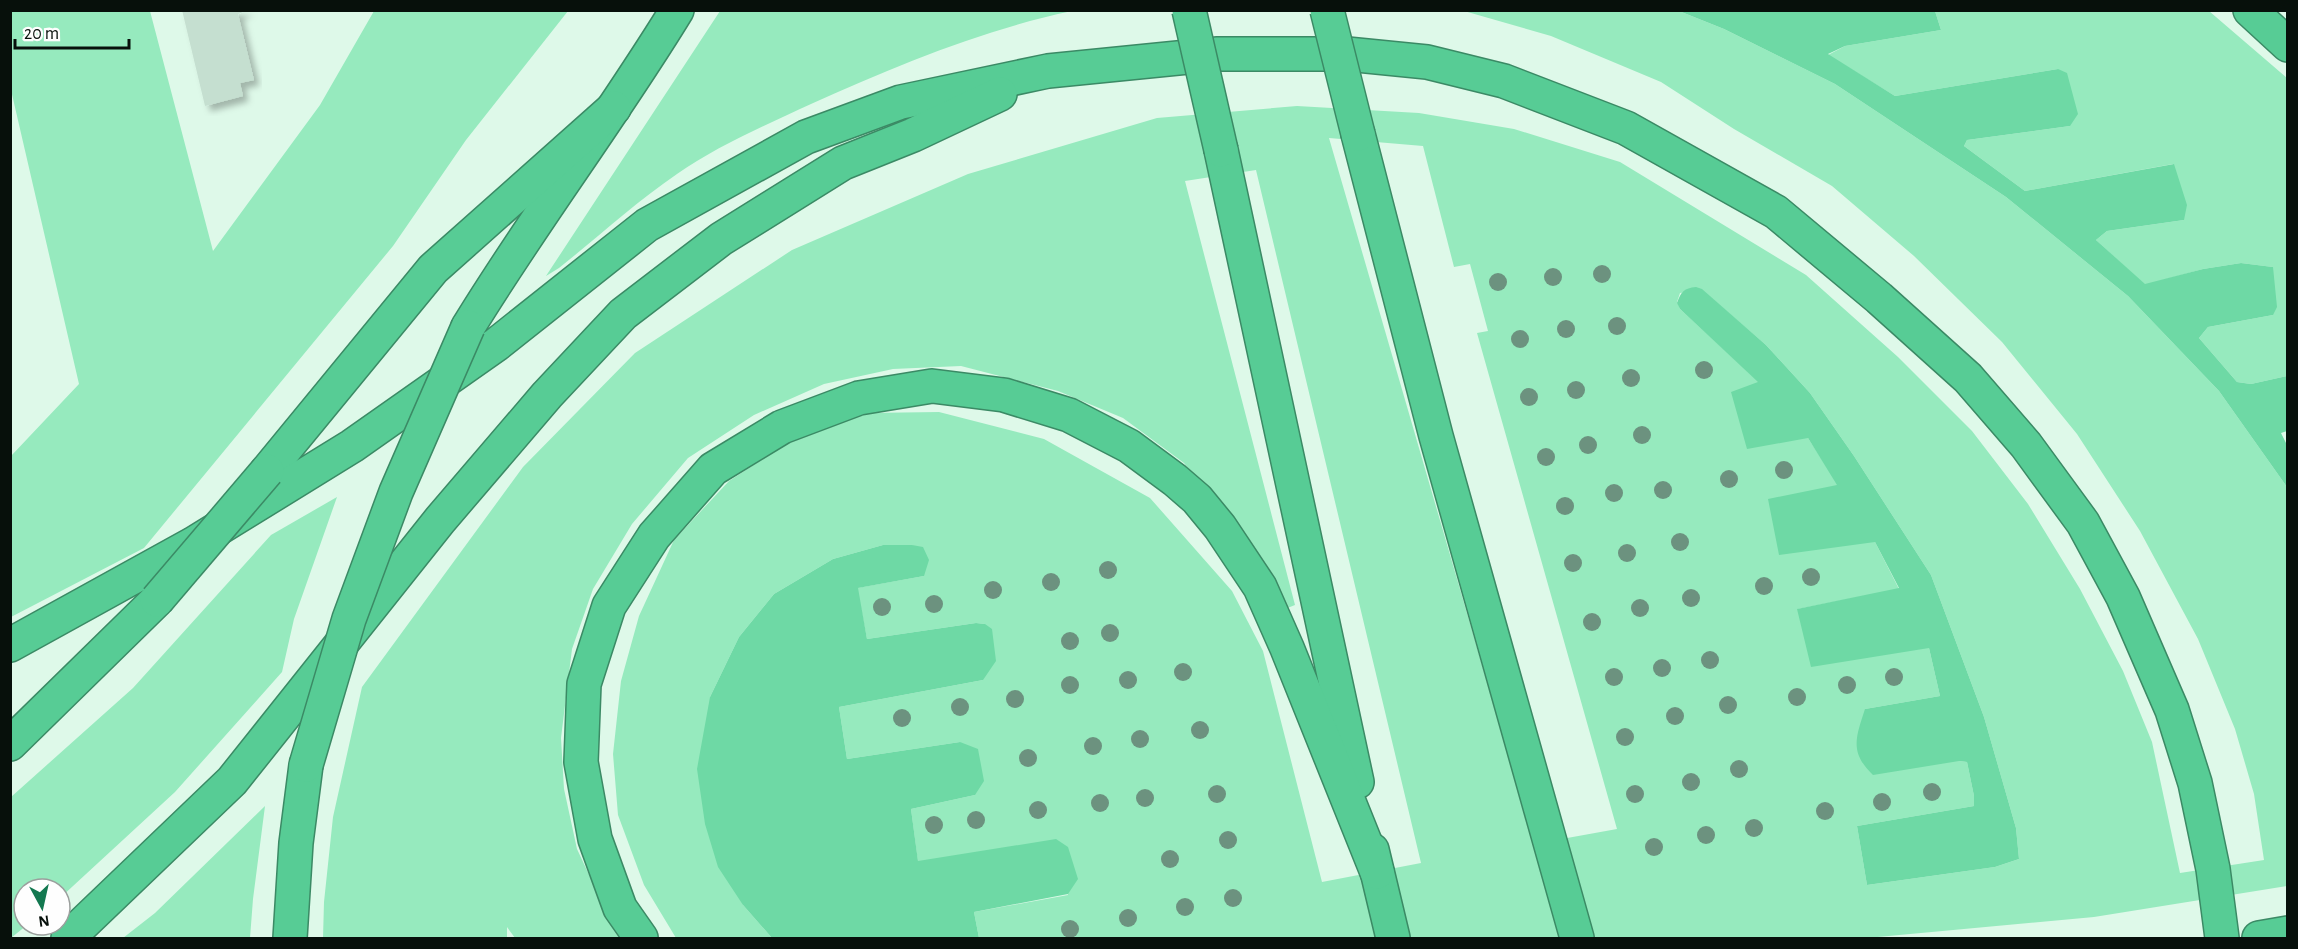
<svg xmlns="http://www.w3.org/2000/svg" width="2298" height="949" font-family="'Alegreya Sans',sans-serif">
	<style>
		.green { fill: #96eabe; fill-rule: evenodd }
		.water { fill: #6ed9a5 }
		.building { fill: #c5dfd0; filter: url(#shadow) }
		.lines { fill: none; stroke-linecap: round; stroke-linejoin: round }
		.motorway-casing { stroke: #3b8a65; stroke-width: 36 }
		.motorway { stroke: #57cc95; stroke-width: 33 }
		.motorway-bridge-casing { stroke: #3b8a65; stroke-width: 36; stroke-linecap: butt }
		.motorway-bridge { stroke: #57cc95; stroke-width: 33 }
		.tree { fill: #6c927f }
	</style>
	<defs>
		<filter id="shadow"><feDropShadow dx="5.5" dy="5.5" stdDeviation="3" flood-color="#0004"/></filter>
	</defs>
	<rect width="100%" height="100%" fill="#def9e9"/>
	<g class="green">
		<polygon points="11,10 150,11 213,251 320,105 374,11 568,11 466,140 393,246 144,548 11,617 11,456 79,384 11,90"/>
		<path d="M720,11V10L1072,11C982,30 895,66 811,104C766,125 717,146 677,174C636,202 598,237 559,268L546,276Z"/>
		<path d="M1464,11H1679L1724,29L1835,84L2006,197L2128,296L2219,391L2287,487V886L2094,917L1867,938H979L974,912L1068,895L1056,840L918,862L911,809L975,795L960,742L847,759L839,707L983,680L985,624L976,623L867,639L857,588L924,576L912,545H883L833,559L774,594L739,637L710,697L743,905L772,938H676L644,885L618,815L613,754L621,681L639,616L674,540L729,481L795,438L866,413L939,412L1044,439L1150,498L1232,591L1263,651L1322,882L1421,863L1256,170L1185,181L1295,605L1285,609L1266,568L1184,463L1123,418L1058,391L961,366L893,369L824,384L754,415L688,458L632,524L593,589L572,649L561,738L564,789L577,849L612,924L623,938H515L507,927V938H323L324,902L333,817L362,687L523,467L635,353L792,250L968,174L1157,118L1297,106L1419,113L1514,129L1620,162L1806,275L1898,357L1972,431L2028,504L2080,589L2123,671L2152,742L2180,873L2264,860L2254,794L2235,729L2198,639L2140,531L2077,434L2002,342L1914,256L1832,186L1734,129L1661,82L1551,36ZM1329,138L1423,146L1454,267L1470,264L1488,331L1477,333L1617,829L1534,844ZM1702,290L1766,345L1810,393L1854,456L1931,575L1984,717L2016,828L2019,859L1995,867L1867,885L1857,826L1974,806V796L1967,762L1959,761L1865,709L1940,696L1929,648L1798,609L1899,589L1875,542L1808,438L1759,382L1680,309L1677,302L1680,293Z"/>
		<polygon points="1935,11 2209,11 2287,78 2287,376 2251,384 2237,382 2199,338 2208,327 2273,315 2273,267 2241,263 2203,269 2145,285 2096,240 2107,231 2184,220 2173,164 2025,191 1964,146 1967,140 2070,126 2058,69 1895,96 1828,55 1845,46 1941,30"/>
		<polygon points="337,497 294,619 282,672 175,792 60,898 60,889 24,889 24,925 27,925 11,938 11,797 133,688 271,535"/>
		<polygon points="265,806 253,899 250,938 123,938 155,913"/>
	</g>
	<g class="water">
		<polygon points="1679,11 1935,11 1941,30 1845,46 1828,54 1895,96 2058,69 2067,73 2078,114 2070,126 1967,140 1964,146 2025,191 2174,164 2187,205 2184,220 2107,231 2096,240 2145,284 2203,269 2241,263 2273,267 2277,307 2273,315 2208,327 2199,338 2237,382 2251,384 2287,376 2287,431 2281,433 2287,445 2287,487 2219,391 2128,296 2006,197 1835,84 1724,29"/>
		<path d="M1696,287L1702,289L1766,345L1810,393L1854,456L1931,575L1984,717L2016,828L2019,859L1995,867L1867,885L1857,826L1974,806V796L1967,762L1959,761L1873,775C1849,752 1856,737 1865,709L1940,696L1929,648L1811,667L1797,609L1899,588L1875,542L1779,555L1768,499L1837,485L1808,438L1747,449L1731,392L1758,382L1680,309L1677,303C1681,292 1684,288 1696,287Z"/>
		<polygon points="883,545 912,545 923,547 929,560 924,576 858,588 867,639 976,623 985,624 992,629 996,661 983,680 839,707 847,759 960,742 978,749 984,781 975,795 911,809 918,861 1056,839 1068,847 1078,879 1068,894 974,912 979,938 772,938 743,905 718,867 705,824 697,769 710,697 739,637 774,594 833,559"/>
	</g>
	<polygon class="building" points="182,10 248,10 238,14 254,80 240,83 243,96 205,106"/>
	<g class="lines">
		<g class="motorway-casing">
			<g id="motorway">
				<polyline points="2250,10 2288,45"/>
				<polyline points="1358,134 1436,436 1577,938"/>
				<polyline points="1221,150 1357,782"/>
				<path d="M468,327C534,219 611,118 677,10"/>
				<polyline points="267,471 433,269 614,108"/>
				<polyline points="10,645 193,544 352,446 497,344 647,225 806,137 901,102 1048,71 1218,54 1347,54 1427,62 1504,81 1626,128 1776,212 1879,298 1968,378 2026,445 2083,523 2123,597 2172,710 2195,783 2213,869 2222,938"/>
				<polyline points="10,744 157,600"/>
				<polyline points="1372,850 1393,938"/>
				<polyline points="68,938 232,781 440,520 547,395 623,314 721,239 843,163 913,135 1000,94"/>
				<polyline points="290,938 296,843 306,765"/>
				<polyline points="641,938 620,908 595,839 581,762 584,684 609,606 654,536 713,469 782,427 859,398 932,386 1004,395 1069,415 1129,446 1175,480 1197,499 1220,527 1260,587 1287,648 1377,872"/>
				<polyline points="2259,938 2288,933"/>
			</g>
		</g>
		<use href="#motorway" class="motorway"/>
		<g class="motorway-bridge-casing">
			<g id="motorway-bridge">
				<polyline points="1189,10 1221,150"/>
				<polyline points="1327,10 1358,134"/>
				<polyline points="157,600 267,471"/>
				<polyline points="306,765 349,619 396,492 468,327"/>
			</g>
		</g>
		<use href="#motorway-bridge" class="motorway-bridge"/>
	</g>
	<g class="tree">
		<circle cx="1602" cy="274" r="9"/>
		<circle cx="1553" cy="277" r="9"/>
		<circle cx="1498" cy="282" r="9"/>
		<circle cx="1617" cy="326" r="9"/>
		<circle cx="1566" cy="329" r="9"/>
		<circle cx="1520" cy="339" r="9"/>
		<circle cx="1704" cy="370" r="9"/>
		<circle cx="1631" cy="378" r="9"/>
		<circle cx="1576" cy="390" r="9"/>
		<circle cx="1529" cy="397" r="9"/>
		<circle cx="1642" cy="435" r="9"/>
		<circle cx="1588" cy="445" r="9"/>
		<circle cx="1546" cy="457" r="9"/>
		<circle cx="1784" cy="470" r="9"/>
		<circle cx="1729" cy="479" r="9"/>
		<circle cx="1663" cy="490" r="9"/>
		<circle cx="1614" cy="493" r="9"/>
		<circle cx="1565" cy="506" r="9"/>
		<circle cx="1680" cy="542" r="9"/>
		<circle cx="1627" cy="553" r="9"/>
		<circle cx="1573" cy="563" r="9"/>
		<circle cx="1108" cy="570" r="9"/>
		<circle cx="1811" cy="577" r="9"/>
		<circle cx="1051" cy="582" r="9"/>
		<circle cx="1764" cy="586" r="9"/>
		<circle cx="993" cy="590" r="9"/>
		<circle cx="1691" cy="598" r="9"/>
		<circle cx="934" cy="604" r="9"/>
		<circle cx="882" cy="607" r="9"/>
		<circle cx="1640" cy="608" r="9"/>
		<circle cx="1592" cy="622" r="9"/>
		<circle cx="1110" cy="633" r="9"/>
		<circle cx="1070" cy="641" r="9"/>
		<circle cx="1710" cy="660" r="9"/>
		<circle cx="1662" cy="668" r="9"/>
		<circle cx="1183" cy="672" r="9"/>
		<circle cx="1614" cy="677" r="9"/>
		<circle cx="1894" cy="677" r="9"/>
		<circle cx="1128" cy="680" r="9"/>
		<circle cx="1070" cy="685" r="9"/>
		<circle cx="1847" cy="685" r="9"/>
		<circle cx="1797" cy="697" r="9"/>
		<circle cx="1015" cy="699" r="9"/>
		<circle cx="1728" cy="705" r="9"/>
		<circle cx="960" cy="707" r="9"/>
		<circle cx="1675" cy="716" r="9"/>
		<circle cx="902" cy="718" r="9"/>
		<circle cx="1200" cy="730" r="9"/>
		<circle cx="1625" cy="737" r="9"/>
		<circle cx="1140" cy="739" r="9"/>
		<circle cx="1093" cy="746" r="9"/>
		<circle cx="1028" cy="758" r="9"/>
		<circle cx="1739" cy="769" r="9"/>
		<circle cx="1691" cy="782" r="9"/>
		<circle cx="1932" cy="792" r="9"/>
		<circle cx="1217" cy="794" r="9"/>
		<circle cx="1635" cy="794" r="9"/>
		<circle cx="1145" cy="798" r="9"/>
		<circle cx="1882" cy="802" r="9"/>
		<circle cx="1100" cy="803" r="9"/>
		<circle cx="1038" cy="810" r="9"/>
		<circle cx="1825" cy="811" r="9"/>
		<circle cx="976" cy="820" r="9"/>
		<circle cx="934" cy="825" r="9"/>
		<circle cx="1754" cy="828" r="9"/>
		<circle cx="1706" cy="835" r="9"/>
		<circle cx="1228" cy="840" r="9"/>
		<circle cx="1654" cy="847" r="9"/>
		<circle cx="1170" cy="859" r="9"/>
		<circle cx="1233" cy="898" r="9"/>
		<circle cx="1185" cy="907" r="9"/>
		<circle cx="1128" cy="918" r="9"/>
		<circle cx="1070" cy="929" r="9"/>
	</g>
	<rect width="2298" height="949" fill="none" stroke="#07100b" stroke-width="24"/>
	<g transform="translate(42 907) rotate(172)"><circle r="28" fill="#fefefe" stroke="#9b9f9d" stroke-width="1.5"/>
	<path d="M0-4.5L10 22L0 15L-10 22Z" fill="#137850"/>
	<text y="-9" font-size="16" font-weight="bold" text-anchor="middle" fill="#07100b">N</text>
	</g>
	<path d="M15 39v9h114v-9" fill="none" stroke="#07100b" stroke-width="3"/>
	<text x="24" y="39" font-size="18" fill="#07100b" stroke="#fefefe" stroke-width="4.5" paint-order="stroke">20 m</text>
</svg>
